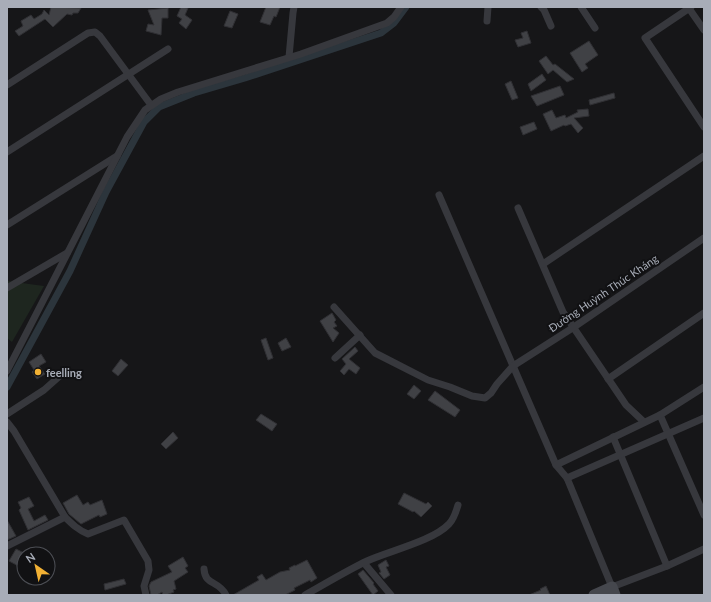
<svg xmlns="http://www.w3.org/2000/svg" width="711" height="602" font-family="Lato,sans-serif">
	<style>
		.green { fill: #1e261f }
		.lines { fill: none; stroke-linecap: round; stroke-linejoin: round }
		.canal { stroke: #2c353c; stroke-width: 7 }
		.building { fill: #404145; stroke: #303034 }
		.street { stroke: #37383d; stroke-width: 7 }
		.secondary { stroke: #45474d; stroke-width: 11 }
		.poi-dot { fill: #f2b134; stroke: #111113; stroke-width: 1.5 }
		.labels { text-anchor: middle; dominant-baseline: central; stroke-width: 4; stroke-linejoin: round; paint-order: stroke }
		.street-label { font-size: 11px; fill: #a8adb8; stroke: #111113 }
		.poi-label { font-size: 11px; font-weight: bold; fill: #a8adb8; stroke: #111113; text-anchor: start }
	</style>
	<rect width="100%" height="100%" fill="#161618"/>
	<polygon class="green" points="7,281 44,286 12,342 7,338"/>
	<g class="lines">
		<polyline class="canal" points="7,387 70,271 106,192 144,122 159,107 194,93 245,78 381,33 394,23 406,7"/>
	</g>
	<g class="building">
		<polygon points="51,7 81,8 78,13 73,13 72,15 67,14 53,27 45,19 19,36 15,31 23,26 21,21 31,15 34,19 42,14 44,10 49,15"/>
		<polygon points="181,7 188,8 185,15 192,20 186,29 179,23 182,19 177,16"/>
		<polygon points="266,7 280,7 276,17 274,16 270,25 260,22"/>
		<polygon points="168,8 168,18 162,18 161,35 146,31 148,24 154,25 148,10"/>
		<polygon points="230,11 238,14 232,28 224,26"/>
		<polygon points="527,31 531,43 518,47 515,40 523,38 521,33"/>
		<polygon points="589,41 598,55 585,64 588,68 582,72 570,53"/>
		<polygon points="546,56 553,65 555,64 574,79 567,82 553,70 548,74 539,61"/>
		<polygon points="542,74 546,80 531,91 528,84"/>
		<polygon points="511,81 518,98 512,100 505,84"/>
		<polygon points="560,86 564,95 537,106 531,96"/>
		<polygon points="614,93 615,98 590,105 589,100"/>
		<polygon points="588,109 589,116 574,118 583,128 578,133 571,124 565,126 564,125 551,131 543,114 552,110 556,118 565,115 566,118 578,112 577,110"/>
		<polygon points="534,122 537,129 523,135 520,127"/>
		<polygon points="332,313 336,320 334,322 337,326 333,328 339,333 333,342 320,321"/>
		<polygon points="266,338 273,358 268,360 261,340"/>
		<polygon points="286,338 291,347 282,351 278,343"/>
		<polygon points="355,347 358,351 349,359 360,368 356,374 349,369 344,375 340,371 346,364 342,359"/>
		<polygon points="41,354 46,362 39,366 45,374 37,379 32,372 34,370 29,362"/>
		<polygon points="121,359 128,365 118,376 112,371"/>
		<polygon points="414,385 421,391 414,399 407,394"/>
		<polygon points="435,391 460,410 455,417 428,400"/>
		<polygon points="261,414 277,424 272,431 256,420"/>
		<polygon points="173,432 178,438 166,449 161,444"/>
		<polygon points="404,493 426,504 428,502 432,506 421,517 414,511 413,512 398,504"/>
		<polygon points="77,495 83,505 88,502 90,505 102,500 107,514 100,517 99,515 81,524 69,514 63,503"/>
		<polygon points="29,497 34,506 28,509 34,521 45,515 48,520 28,530 19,510 21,508 18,502"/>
		<polygon points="7,520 16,536 7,540"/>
		<polygon points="16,549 24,553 24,569 9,561"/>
		<polygon points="183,557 188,566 185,568 188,572 174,581 176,589 173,590 174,592 166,595 163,595 162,592 157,595 151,595 149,586 151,582 172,572 168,566"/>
		<polygon points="307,560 317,578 311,582 310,580 294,588 295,590 285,595 233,595 259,580 257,577 262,574 266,580 280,572 290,570 289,568 295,565 295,566"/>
		<polygon points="386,560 389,566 386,567 390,575 384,579 379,573 381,572 378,565"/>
		<polygon points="363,570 374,583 373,584 378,591 373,595 358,574"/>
		<polygon points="124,579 126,584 105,590 104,584"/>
		<polygon points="546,586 550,595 529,595 541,590 540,589"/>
	</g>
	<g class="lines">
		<g class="street">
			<polyline points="541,7 544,10 551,26"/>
			<polyline points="581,7 595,28"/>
			<polyline points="688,7 704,30"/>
			<polyline points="691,7 645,38 704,127"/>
			<polyline points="487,21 488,7"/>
			<polyline points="289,57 293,13 294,7"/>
			<polyline points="7,85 88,33 95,32 100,36 151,105"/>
			<polyline points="7,152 168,49"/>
			<polyline points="439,195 556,465 567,478 612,587 667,566 704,549"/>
			<polyline points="518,208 563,312 626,405 644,422"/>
			<polyline points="7,225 117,156"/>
			<polyline points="543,264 704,156"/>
			<polyline points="7,288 67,253"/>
			<polyline points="334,307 375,353 379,355 428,380 450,387 472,396 485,398 491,393 497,384 513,366 574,327 704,238"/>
			<polyline points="335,358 360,335"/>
			<polyline points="7,371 127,137 145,110 161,99 178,92 301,54 387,23 394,17 401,7"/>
			<polyline points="608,379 704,313"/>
			<polyline points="7,414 44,390 62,374"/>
			<polyline points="660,415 704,515"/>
			<path d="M7,422L14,431L65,517C72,524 78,530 88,534L124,520L148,561L149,570L144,586L146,595"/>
			<polyline points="613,437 667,566"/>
			<polyline points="556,465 660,415 704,387"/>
			<polyline points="567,478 704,418"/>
			<polyline points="7,546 65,517"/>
			<polyline points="364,563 391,595"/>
			<path d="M204,569C205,586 219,580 226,595"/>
			<path d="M305,595C325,584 346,571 367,561C389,551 433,541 449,524C454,519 456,512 458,505"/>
		</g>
		<polyline class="secondary" points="594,595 612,587 615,595"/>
	</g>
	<circle class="poi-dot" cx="38" cy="372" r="4"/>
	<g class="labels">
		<g class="street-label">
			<text transform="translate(603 293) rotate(-34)">Đường Huỳnh Thúc Kháng</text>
		</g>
		<g class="poi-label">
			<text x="46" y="372">feelling</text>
		</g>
	</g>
	<rect width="711" height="602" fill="none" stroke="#a8adb8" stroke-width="16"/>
	<g transform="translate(36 566) rotate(326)"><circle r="19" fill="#111113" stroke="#4d4f55"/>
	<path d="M0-3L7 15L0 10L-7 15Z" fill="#f2b134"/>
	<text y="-6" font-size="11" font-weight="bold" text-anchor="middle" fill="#a8adb8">N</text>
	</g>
</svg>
